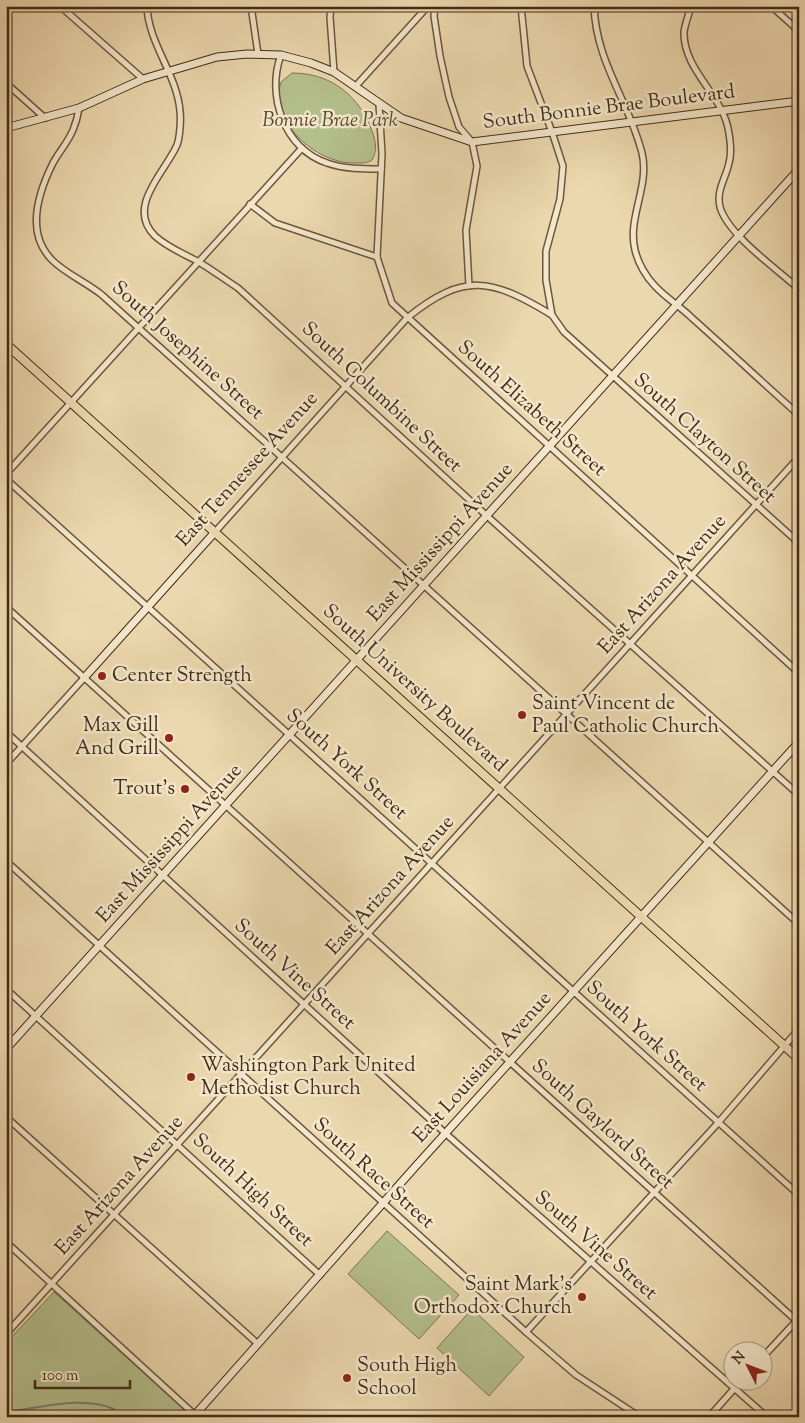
<svg xmlns="http://www.w3.org/2000/svg" width="805" height="1423" font-family="'Sorts Mill Goudy',serif">
	<style>
		.green { fill: #b4bf8c; stroke: #7b7552 }
		.lines { fill: none; stroke-linecap: round; stroke-linejoin: round }
		.stream { stroke: #788076; stroke-width: 2 }
		.street-casing { stroke: #6c563e; stroke-width: 8 }
		.secondary-casing { stroke: #422b18; stroke-width: 9 }
		.primary-casing { stroke: #422b18; stroke-width: 10 }
		.street { stroke: #f3e6ca; stroke-width: 5 }
		.secondary { stroke: #f3e6ca; stroke-width: 7 }
		.primary { stroke: #ecd8ae; stroke-width: 8 }
		.poi-dot { fill: #8f2418; stroke: #f3e6ca; stroke-width: 2 }
		.labels { text-anchor: middle; dominant-baseline: central; stroke-width: 5; stroke-linejoin: round; paint-order: stroke }
		.street-label { font-size: 20px; fill: #422b18; stroke: #f3e6ca }
		.park-label { font-size: 20px; font-style: italic; fill: #59492f; stroke: #f3e6ca }
		.poi-label { font-size: 20px; fill: #422b18; stroke: #f3e6ca; text-anchor: start }
	</style>
	<rect width="100%" height="100%" fill="#ecd8ae"/>
	<filter id="stains"><feTurbulence type="fractalNoise" baseFrequency=".004" numOctaves="4"/><feColorMatrix values="0 0 0 0 .2 0 0 0 0 .09 0 0 0 0 .02 0 0 0 .5 -.17"/></filter>
	<radialGradient id="worn" r=".72"><stop offset=".6" stop-color="#630" stop-opacity="0"/><stop offset="1" stop-color="#630" stop-opacity=".3"/></radialGradient>
	<g class="green">
		<path d="M292,73C332,73 361,97 373,134C376,142 377,152 372,160C366,164 360,163 353,163C316,163 269,122 281,82Z"/>
		<polygon points="387,1231 459,1295 419,1339 348,1274"/>
		<polygon points="54,1292 187,1412 182,1417 6,1417 6,1343"/>
		<polygon points="472,1309 524,1357 489,1396 437,1348"/>
	</g>
	<g class="lines">
		<g class="stream">
			<path d="M6,1412C41,1408 81,1395 114,1409"/>
			<polyline points="126,1414 131,1417"/>
		</g>
		<g class="street-casing">
			<g id="street">
				<polyline points="60,6 143,79"/>
				<path d="M147,6C148,43 177,74 180,111C181,119 180,137 177,145C166,171 125,207 155,236C167,247 182,253 197,261C211,269 224,279 238,288L487,516L799,795"/>
				<polyline points="251,6 258,54"/>
				<polyline points="331,6 330,17 334,72"/>
				<polyline points="435,6 434,16 440,56 449,97 459,127 472,142 477,166 466,230 469,286"/>
				<polyline points="521,6 527,66 552,132 563,166 560,199 546,251 546,280 552,315 564,332 799,543"/>
				<path d="M594,6C596,63 629,101 642,153C650,186 627,218 635,250C638,263 646,277 655,286C666,298 681,307 692,318C728,350 763,383 799,415"/>
				<path d="M691,6C689,14 685,24 684,32C683,69 721,94 728,128C730,138 732,153 729,163C726,178 716,190 720,207C728,235 777,269 799,289"/>
				<polyline points="771,6 799,31"/>
				<path d="M281,55C266,95 284,149 327,163C344,169 363,169 381,169"/>
				<polyline points="6,83 45,118"/>
				<polyline points="355,87 428,6"/>
				<polyline points="379,104 382,154 377,257 392,303 799,673"/>
				<path d="M79,108C78,115 76,123 73,130C68,142 59,152 53,163C38,193 25,233 52,260C66,274 86,282 102,295L799,924"/>
				<polyline points="250,204 275,223 377,257"/>
				<polyline points="6,474 302,148"/>
				<polyline points="6,479 799,1195"/>
				<path d="M215,532L407,318C465,271 492,279 552,315"/>
				<polyline points="6,607 799,1323"/>
				<polyline points="6,732 445,1133 767,1417"/>
				<polyline points="6,764 84,678"/>
				<polyline points="6,861 526,1332 576,1375 640,1417"/>
				<polyline points="6,989 320,1275"/>
				<polyline points="6,1117 258,1344"/>
				<polyline points="6,1242 195,1415"/>
				<polyline points="526,1332 718,1123 799,1029"/>
				<polyline points="6,1334 799,457"/>
				<polyline points="762,1358 799,1318"/>
				<polyline points="709,1417 742,1380"/>
			</g>
		</g>
		<g class="secondary-casing">
			<g id="secondary">
				<polyline points="6,128 79,108 143,79 217,57 247,54 281,55 311,63 334,72 401,118 472,142 799,101"/>
				<polyline points="84,678 215,532"/>
				<polyline points="6,1049 799,169"/>
				<polyline points="193,1417 415,1167 799,742"/>
			</g>
		</g>
		<g class="primary-casing">
			<polyline id="primary" points="6,344 799,1059"/>
		</g>
		<use href="#street" class="street"/>
		<use href="#secondary" class="secondary"/>
		<use href="#primary" class="primary"/>
	</g>
	<g class="poi-dot">
		<circle cx="102" cy="676" r="5"/>
		<circle cx="522" cy="715" r="5"/>
		<circle cx="169" cy="738" r="5"/>
		<circle cx="185" cy="789" r="5"/>
		<circle cx="191" cy="1077" r="5"/>
		<circle cx="582" cy="1297" r="5"/>
		<circle cx="347" cy="1378" r="5"/>
	</g>
	<g class="labels">
		<g class="street-label">
			<text transform="translate(609 108) rotate(-7)">South Bonnie Brae Boulevard</text>
			<text transform="translate(187 351) rotate(42)">South Josephine Street</text>
			<text transform="translate(381 398) rotate(43)">South Columbine Street</text>
			<text transform="translate(531 409) rotate(42)">South Elizabeth Street</text>
			<text transform="translate(704 439) rotate(42)">South Clayton Street</text>
			<text transform="translate(248 470) rotate(-48)">East Tennessee Avenue</text>
			<text transform="translate(441 543) rotate(-48)">East Mississippi Avenue</text>
			<text transform="translate(663 585) rotate(-48)">East Arizona Avenue</text>
			<text transform="translate(414 689) rotate(42)">South University Boulevard</text>
			<text transform="translate(346 765) rotate(42)">South York Street</text>
			<text transform="translate(170 844) rotate(-48)">East Mississippi Avenue</text>
			<text transform="translate(391 886) rotate(-48)">East Arizona Avenue</text>
			<text transform="translate(294 975) rotate(42)">South Vine Street</text>
			<text transform="translate(646 1037) rotate(42)">South York Street</text>
			<text transform="translate(483 1068) rotate(-48)">East Louisiana Avenue</text>
			<text transform="translate(602 1125) rotate(42)">South Gaylord Street</text>
			<text transform="translate(373 1174) rotate(42)">South Race Street</text>
			<text transform="translate(120 1186) rotate(-48)">East Arizona Avenue</text>
			<text transform="translate(252 1191) rotate(43)">South High Street</text>
			<text transform="translate(595 1246) rotate(41)">South Vine Street</text>
		</g>
		<g class="park-label">
			<text x="330" y="121">Bonnie Brae Park</text>
		</g>
		<g class="poi-label">
			<text x="112" y="676">Center Strength</text>
			<text x="532" y="704">Saint Vincent de<tspan x="532" dy="23">Paul Catholic Church</tspan></text>
			<text x="159" y="726" text-anchor="end">Max Gill<tspan x="159" dy="23">And Grill</tspan></text>
			<text x="175" y="789" text-anchor="end">Trout's</text>
			<text x="201" y="1066">Washington Park United<tspan x="201" dy="23">Methodist Church</tspan></text>
			<text x="572" y="1285" text-anchor="end">Saint Mark's<tspan x="572" dy="23">Orthodox Church</tspan></text>
			<text x="357" y="1366">South High<tspan x="357" dy="23">School</tspan></text>
		</g>
	</g>
	<rect width="805" height="1423" fill="none" stroke="#ecd8ae" stroke-width="25"/>
	<rect x="8" y="8" width="790" height="1408" fill="none" stroke="#422b18" stroke-width="2.5"/>
	<rect x="12" y="12" width="780" height="1398" fill="none" stroke="#422b18"/>
	<g transform="translate(748 1366) rotate(312)"><circle r="24" fill="#f3e6ca" stroke="#ac9b83"/>
	<path d="M0-4L9 19L0 12L-9 19Z" fill="#8f2418"/>
	<text y="-8" font-size="14" font-weight="bold" text-anchor="middle" fill="#422b18">N</text>
	</g>
	<path d="M35 1380v8h95v-8" fill="none" stroke="#422b18" stroke-width="2.5"/>
	<text x="42" y="1380" font-size="15" fill="#422b18" stroke="#f3e6ca" stroke-width="4" paint-order="stroke">100 m</text>
	<rect width="100%" height="100%" filter="url(#stains)"/>
	<rect width="100%" height="100%" fill="url(#worn)"/>
</svg>
